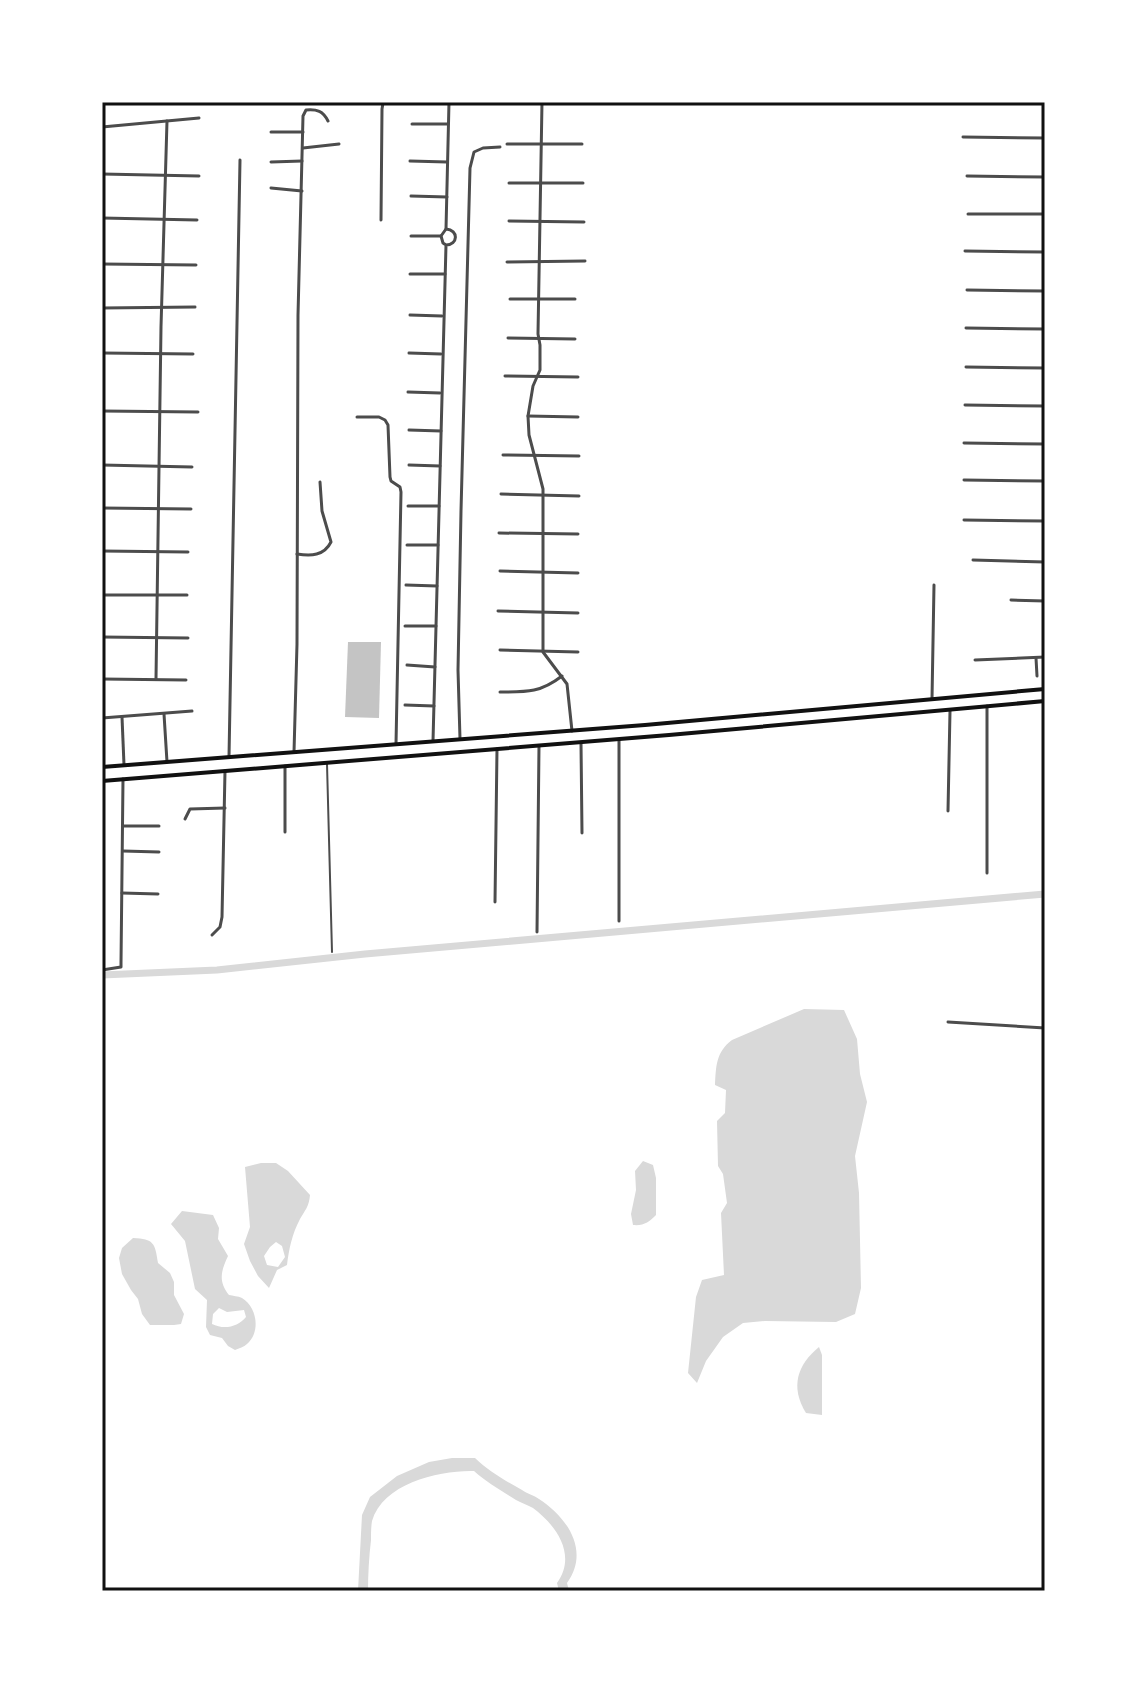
<svg xmlns="http://www.w3.org/2000/svg" width="1147" height="1693" font-family="'Asap Condensed',sans-serif">
	<style>
		.water { fill: #d9d9d9; fill-rule: evenodd }
		.lines { fill: none; stroke-linecap: round; stroke-linejoin: round }
		.canal { stroke: #d9d9d9; stroke-width: 7 }
		.building { fill: #c4c4c4 }
		.service { stroke: #4c4c4c; stroke-width: 2 }
		.minor { stroke: #4c4c4c; stroke-width: 3 }
		.secondary { stroke: #111; stroke-width: 4 }
		.neatline { fill: none; stroke: #111; stroke-width: 3 }
	</style>
	<rect width="100%" height="100%" fill="#fff"/>
	<g class="water">
		<path d="M804,1009L844,1010L857,1039L860,1074L867,1102L855,1156L859,1193L861,1288L855,1314L836,1322L765,1321L743,1323L723,1337L706,1361L697,1383L688,1373L696,1297L702,1280L724,1275L721,1213L727,1203L723,1174L718,1166L717,1121L725,1113L726,1090L715,1085C716,1066 716,1052 732,1040Z"/>
		<path d="M643,1161L653,1165L656,1178V1215C649,1222 644,1226 633,1225L631,1214L636,1190L635,1171Z"/>
		<path d="M261,1163H276L288,1171L310,1195C309,1207 305,1210 300,1219C292,1234 289,1249 287,1265L277,1270L269,1288L258,1276L250,1261L244,1244L250,1227L245,1167ZM276,1242L282,1246L285,1257L278,1267L267,1265L264,1256L270,1247Z"/>
		<path d="M182,1211L213,1215L219,1228L218,1239L228,1256C221,1271 218,1281 229,1295C233,1296 238,1296 242,1298C257,1307 261,1332 247,1344C244,1347 239,1348 235,1350L228,1346L222,1338L210,1335L206,1327L207,1300L195,1289L185,1241L171,1224ZM219,1308L227,1312L244,1310L246,1317C238,1327 224,1330 212,1324L213,1314Z"/>
		<path d="M133,1238C154,1239 155,1243 158,1263L170,1273L174,1282V1295L184,1314L181,1324L174,1325H150L142,1314L138,1299L131,1290L122,1274L119,1258L122,1248Z"/>
		<path d="M819,1347L822,1355V1415L806,1413C790,1387 797,1365 819,1347Z"/>
		<path d="M452,1458H475C488,1471 506,1481 522,1490C527,1494 534,1495 539,1499C568,1518 590,1551 567,1583L569,1591H559L557,1583C577,1555 557,1526 533,1508C528,1505 521,1503 516,1500C502,1491 486,1482 474,1471C440,1470 383,1483 372,1521C371,1527 371,1534 371,1540C369,1557 368,1574 368,1591H358L362,1515L370,1497L397,1476L429,1462Z"/>
	</g>
	<g class="lines">
		<polyline class="canal" points="102,975 217,970 365,954 1045,894"/>
	</g>
	<polygon class="building" points="348,642 381,642 379,718 345,717"/>
	<g class="lines">
		<polyline class="service" points="327,764 332,952"/>
		<g class="minor">
			<polyline points="512,102 518,102"/>
			<polyline points="542,102 538,334 540,345 540,370 533,386 528,416 529,435 543,489 543,652 567,684 572,731"/>
			<polyline points="412,124 448,124"/>
			<polyline points="102,127 199,118"/>
			<polyline points="271,132 303,132"/>
			<polyline points="963,137 1045,138"/>
			<polyline points="507,144 582,144"/>
			<polyline points="303,148 339,144"/>
			<polyline points="410,161 447,162"/>
			<polyline points="271,162 302,161"/>
			<polyline points="102,174 199,176"/>
			<polyline points="967,176 1045,177"/>
			<polyline points="509,183 583,183"/>
			<polyline points="271,188 302,191"/>
			<polyline points="411,196 447,197"/>
			<polyline points="968,214 1045,214"/>
			<polyline points="102,218 197,220"/>
			<polyline points="381,220 382,109 383,103 387,102"/>
			<polyline points="509,221 584,222"/>
			<polyline points="446,229 449,102"/>
			<polyline points="411,236 441,236"/>
			<polyline points="965,251 1045,252"/>
			<polyline points="507,262 585,261"/>
			<polyline points="102,264 196,265"/>
			<polyline points="410,274 445,274"/>
			<polyline points="967,290 1045,291"/>
			<polyline points="510,299 575,299"/>
			<polyline points="102,308 195,307"/>
			<polyline points="410,315 442,316"/>
			<polyline points="966,328 1045,329"/>
			<polyline points="508,338 575,339"/>
			<polyline points="102,353 193,354"/>
			<polyline points="409,353 441,354"/>
			<polyline points="966,367 1045,368"/>
			<polyline points="505,376 578,377"/>
			<polyline points="408,392 440,393"/>
			<polyline points="965,405 1045,406"/>
			<polyline points="102,411 198,412"/>
			<polyline points="528,416 578,417"/>
			<polyline points="357,417 379,417 385,420 388,425 390,477 391,481 400,487 401,492 396,744"/>
			<polyline points="409,430 441,431"/>
			<polyline points="964,443 1045,444"/>
			<polyline points="503,455 579,456"/>
			<polyline points="102,465 192,467"/>
			<polyline points="409,465 440,466"/>
			<polyline points="964,480 1045,481"/>
			<polyline points="501,494 579,496"/>
			<polyline points="408,506 439,506"/>
			<polyline points="102,508 191,509"/>
			<polyline points="964,520 1045,521"/>
			<polyline points="499,533 578,534"/>
			<polyline points="407,545 438,545"/>
			<polyline points="102,551 188,552"/>
			<path d="M297,554C311,556 324,556 331,542L322,511L320,482"/>
			<polyline points="973,560 1045,562"/>
			<polyline points="500,571 578,573"/>
			<polyline points="406,585 437,586"/>
			<polyline points="102,595 187,595"/>
			<polyline points="1011,600 1045,601"/>
			<polyline points="498,611 578,613"/>
			<polyline points="405,626 436,626"/>
			<polyline points="102,637 188,638"/>
			<polyline points="500,650 578,652"/>
			<polyline points="1036,658 1037,676"/>
			<polyline points="975,660 1045,657"/>
			<polyline points="407,665 435,667"/>
			<polyline points="102,679 186,680"/>
			<polyline points="156,679 161,327 167,121"/>
			<path d="M500,692C526,692 540,693 562,676"/>
			<polyline points="932,699 934,585"/>
			<polyline points="405,705 434,706"/>
			<polyline points="164,714 167,762"/>
			<polyline points="122,717 124,765"/>
			<polyline points="102,718 192,711"/>
			<polyline points="460,739 458,670 461,511 470,168 474,152 483,148 500,147"/>
			<polyline points="619,740 619,921"/>
			<path d="M433,741L446,245L443,243L441,236L446,229C459,230 458,245 446,245"/>
			<polyline points="581,743 582,833"/>
			<path d="M294,752L297,644L298,315L303,116L306,110C317,109 323,111 328,121"/>
			<polyline points="229,757 240,160"/>
			<polyline points="285,766 285,832"/>
			<polyline points="948,811 950,711"/>
			<polyline points="185,819 190,809 225,808"/>
			<polyline points="123,826 159,826"/>
			<polyline points="123,851 159,852"/>
			<polyline points="987,873 987,706"/>
			<polyline points="122,893 158,894"/>
			<polyline points="495,902 497,749"/>
			<polyline points="537,932 539,746"/>
			<polyline points="212,935 220,927 222,917 225,771"/>
			<polyline points="102,970 121,967 121,963 123,779"/>
			<polyline points="948,1022 1045,1028"/>
		</g>
		<g class="secondary">
			<polyline points="102,767 645,725 1045,689"/>
			<polyline points="102,781 669,735 1045,701"/>
		</g>
	</g>
	<rect width="1147" height="1693" fill="none" stroke="#ffffff" stroke-width="208"/>
	<rect x="104" y="104" width="939" height="1485" class="neatline"/>
</svg>
